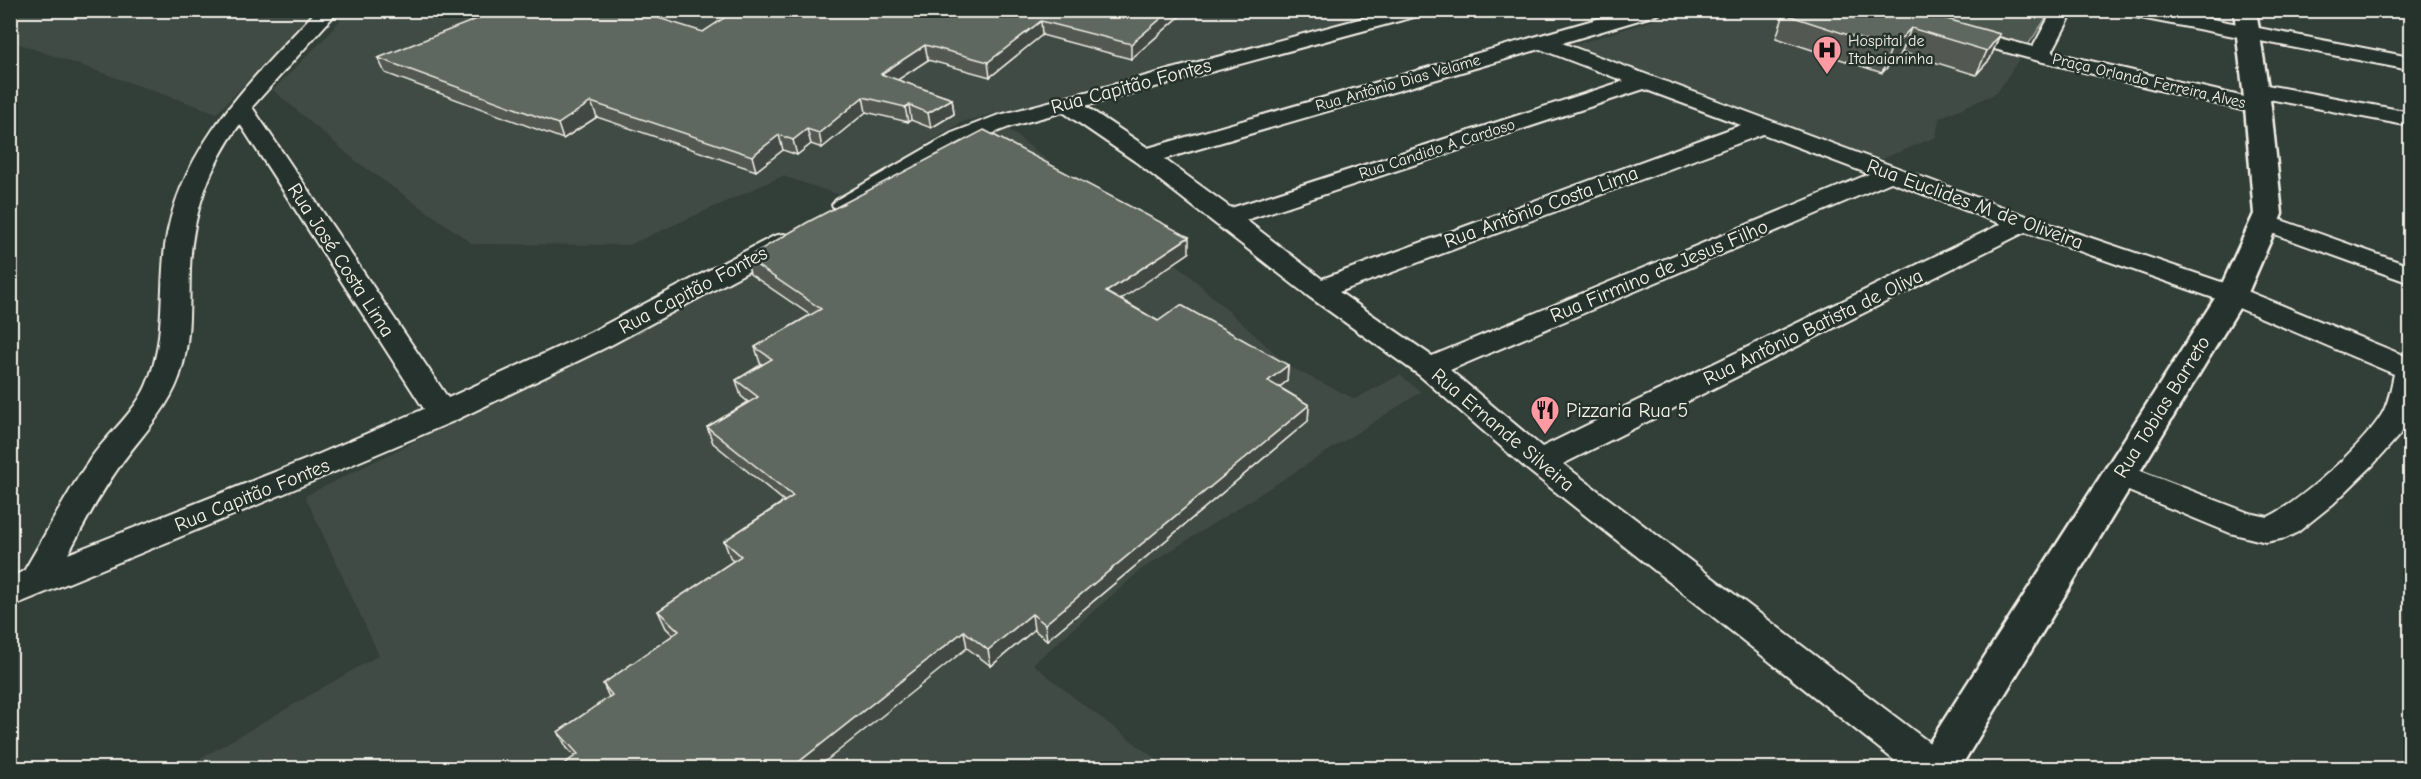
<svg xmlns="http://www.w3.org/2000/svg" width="2421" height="779" font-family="'Comic Neue',sans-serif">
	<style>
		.built { fill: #404b44 }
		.green { fill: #4c564f; stroke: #a0a49c; stroke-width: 1.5 }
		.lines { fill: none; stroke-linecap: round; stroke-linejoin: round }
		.street-casing { stroke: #f4f1e8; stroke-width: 4 }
		.primary-casing { stroke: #f4f1e8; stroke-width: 5 }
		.street { fill: #26332d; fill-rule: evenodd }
		.primary { fill: #26332d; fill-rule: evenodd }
		.wall { fill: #525953; stroke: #f4f1e8; stroke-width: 1.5 }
		.shaded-wall { fill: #424944; stroke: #f4f1e8; stroke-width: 1.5 }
		.building { fill: #5f6861; stroke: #f4f1e8; stroke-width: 1.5 }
		.labels { text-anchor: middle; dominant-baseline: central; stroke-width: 5; stroke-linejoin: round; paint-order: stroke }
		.far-poi-label { font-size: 16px; fill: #f4f1e8; stroke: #26332d; text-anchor: start }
		.far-street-label { font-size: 16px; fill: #f4f1e8; stroke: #26332d }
		.street-label { font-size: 20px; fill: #f4f1e8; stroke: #26332d }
		.poi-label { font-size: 20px; fill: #f4f1e8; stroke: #26332d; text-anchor: start }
	</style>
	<rect width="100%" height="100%" fill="#323e38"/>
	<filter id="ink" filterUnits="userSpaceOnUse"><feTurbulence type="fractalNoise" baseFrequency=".0167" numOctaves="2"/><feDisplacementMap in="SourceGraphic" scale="12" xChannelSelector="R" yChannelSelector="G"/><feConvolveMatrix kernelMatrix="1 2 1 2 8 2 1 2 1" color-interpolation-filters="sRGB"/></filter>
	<g filter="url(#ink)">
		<g class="built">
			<polygon points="11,10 314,10 314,11 217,113 11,41"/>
			<polygon points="1839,10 2021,56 1997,93 1939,118 1936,137 1879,160 1568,47 1682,11"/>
			<polygon points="347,11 1384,11 962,122 843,196 783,176 629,245 473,244 356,161 273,90 328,35"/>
			<polygon points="1008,129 1168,256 1290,367 1355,399 1400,375 1421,392 1142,569 1033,664 1076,699 1168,768 184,768 379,655 305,496 714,293 937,160"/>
		</g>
		<polygon class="green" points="1885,11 2051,11 2026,48"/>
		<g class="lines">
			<g class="street-casing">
				<g id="street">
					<path d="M317,10H339L252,107L448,398L591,332L774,236L783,234L792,236L796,242L792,248L611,345L454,421L238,513L10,607V577L24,571C46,534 66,494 91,458C108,434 134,413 146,386C166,342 159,293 165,246C179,147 252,80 317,10ZM240,124L424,409L310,458L68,554C84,525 99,495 119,467C141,435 172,407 182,368C191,336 189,301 190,268C192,216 209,166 240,124Z"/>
					<path d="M1393,10H1428L1425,14L1085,106L1148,148L1628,10H1662L1659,14L1562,43L2032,218L2242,289L2410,358V418L2402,432L2372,466L2333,504L2298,532L2286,538L2266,542L2230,533L2109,483L2104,475L2109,467L2120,463L2249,513L2268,517C2300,502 2364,444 2382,414C2389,402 2391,387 2394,374L2222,301L2025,232L1563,464L1947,756L1953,768H1904L1528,470L1419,375L1308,296L1136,162L1063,112L1012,126L968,143L854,210L845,213L836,210L832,205L836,200L952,133L996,116ZM1540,49L1624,81L1231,208L1164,159ZM1644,89L1741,125L1322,279L1246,220ZM1763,134L1869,174L1432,356L1339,292ZM1891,182L2001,224L1542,447L1450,370Z"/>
					<polygon points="2053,10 2074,10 2052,52 2266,102 2269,107 2266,112 2258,114 2039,61 1950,37 1946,33 1950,29 1957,27 2033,47"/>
					<polygon points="2120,10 2165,10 2410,57 2410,70 2130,16 2123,14"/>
					<polygon points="2256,83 2410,112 2410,126 2248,95 2245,90 2248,85"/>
					<polygon points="2264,214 2410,266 2410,283 2255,227 2251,222 2255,217"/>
				</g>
			</g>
			<g class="primary-casing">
				<polygon id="primary" points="2234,10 2256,10 2271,107 2282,214 2247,295 1960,768 1916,768 1922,754 2217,295 2254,214 2245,107"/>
			</g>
			<use href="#street" class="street"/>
			<use href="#primary" class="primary"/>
		</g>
		<g class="wall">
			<polygon points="725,10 1187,10 1131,59 1042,35 990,77 928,60 897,80 952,99 954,114 931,128 911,120 908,122 866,112 822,148 811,144 797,155 783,150 756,171 597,117 563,139 385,73 378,58 703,32 733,13"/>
			<polygon points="1784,14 2000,34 1990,59 1976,75 1902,52 1882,73 1776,38"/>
			<polygon points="1189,253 1120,299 1158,321 1288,365 1287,381 1279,387 1309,405 1308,421 1047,640 1034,630 991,666 967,648 575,757 567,748 558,732 609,697 603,684 673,635 666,628 658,611 733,561 730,557 724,541 784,501 713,443 707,427 748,402 741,396 736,380 762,364 760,363 755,347 810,315 750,274 746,258"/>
		</g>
		<g class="shaded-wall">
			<polygon points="1171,10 1187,10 1131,59 1131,44"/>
			<polygon points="1041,21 1042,35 990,77 988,62"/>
			<polygon points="1911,28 1902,52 1882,73 1891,49"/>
			<polygon points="2000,34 1990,59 1976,75 1987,51"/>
			<polygon points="925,45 928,60 884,89 881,74"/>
			<polygon points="863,97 866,112 822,148 819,133"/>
			<polygon points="952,99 954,114 931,128 928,113"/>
			<polygon points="591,102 597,117 563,139 558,124"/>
			<polygon points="909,105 911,120 908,122 905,107"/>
			<polygon points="807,129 811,144 797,155 793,140"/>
			<polygon points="779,135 783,150 756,171 752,156"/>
			<polygon points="1189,237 1189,253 1108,308 1106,292"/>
			<polygon points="1288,365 1287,381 1267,397 1268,381"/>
			<polygon points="1309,405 1308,421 1047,640 1045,624"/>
			<polygon points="1032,614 1034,630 991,666 988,650"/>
			<polygon points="964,631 967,648 817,768 803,768 800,761"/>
		</g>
		<g class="building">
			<polygon points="500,10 633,10 703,32 736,10 1171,10 1131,44 1041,21 988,62 925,45 881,74 952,99 928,113 909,105 905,107 863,97 819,133 807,129 793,140 779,135 752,156 591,102 558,124 378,58"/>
			<polygon points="1788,10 1915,10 2000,34 1987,51 1911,28 1891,49 1784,14"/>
			<polygon points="984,130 1189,237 1106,292 1158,321 1181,305 1288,365 1268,381 1309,405 1045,624 1032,614 988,650 964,631 800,761 808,768 558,768 578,754 558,732 612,695 603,684 679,631 658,611 741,556 724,541 793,496 707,427 758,397 736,380 772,359 755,347 821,309 746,258 808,222"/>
		</g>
	</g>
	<defs>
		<g id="hospital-pin" transform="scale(1.5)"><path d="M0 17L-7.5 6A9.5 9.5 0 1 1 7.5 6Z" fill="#ff9aa2" stroke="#26332d"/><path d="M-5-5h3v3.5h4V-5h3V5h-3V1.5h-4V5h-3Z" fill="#111"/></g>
		<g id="restaurant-pin" transform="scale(1.5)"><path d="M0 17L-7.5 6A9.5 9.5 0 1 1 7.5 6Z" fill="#ff9aa2" stroke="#26332d"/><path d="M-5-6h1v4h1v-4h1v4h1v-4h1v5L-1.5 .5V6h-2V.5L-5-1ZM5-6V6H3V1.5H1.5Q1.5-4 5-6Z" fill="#111"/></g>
	</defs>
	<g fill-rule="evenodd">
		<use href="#hospital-pin" x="1827" y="50"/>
		<use href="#restaurant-pin" x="1545" y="410"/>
	</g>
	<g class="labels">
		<g class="far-poi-label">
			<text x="1848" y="41">Hospital de<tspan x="1848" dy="18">Itabaianinha</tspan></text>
		</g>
		<g class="far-street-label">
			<text transform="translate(2149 81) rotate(13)">Praça Orlando Ferreira Alves</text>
			<text transform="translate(1398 83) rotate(-16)">Rua Antônio Dias Velame</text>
			<text transform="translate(1437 149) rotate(-18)">Rua Candido A Cardoso</text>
		</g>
		<g class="street-label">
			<text transform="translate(1131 86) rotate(-15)">Rua Capitão Fontes</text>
			<text transform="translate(1975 204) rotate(20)">Rua Euclides M de Oliveira</text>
			<text transform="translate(1541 207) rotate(-20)">Rua Antônio Costa Lima</text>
			<text transform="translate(341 260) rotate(57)">Rua José Costa Lima</text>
			<text transform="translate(1659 271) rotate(-23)">Rua Firmino de Jesus Filho</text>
			<text transform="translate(693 290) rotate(-28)">Rua Capitão Fontes</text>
			<text transform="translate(1813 327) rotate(-26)">Rua Antônio Batista de Oliva</text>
			<text transform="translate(2162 407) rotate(-58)">Rua Tobias Barreto</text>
			<text transform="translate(1503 430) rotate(40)">Rua Ernande Silveira</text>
			<text transform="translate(252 495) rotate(-22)">Rua Capitão Fontes</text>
		</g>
		<g class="poi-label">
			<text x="1566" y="410">Pizzaria Rua 5</text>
		</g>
	</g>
	<rect width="2421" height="779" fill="none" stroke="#26332d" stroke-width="36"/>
	<rect x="18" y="18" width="2385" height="743" fill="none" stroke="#f4f1e8" stroke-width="2" filter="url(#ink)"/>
</svg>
